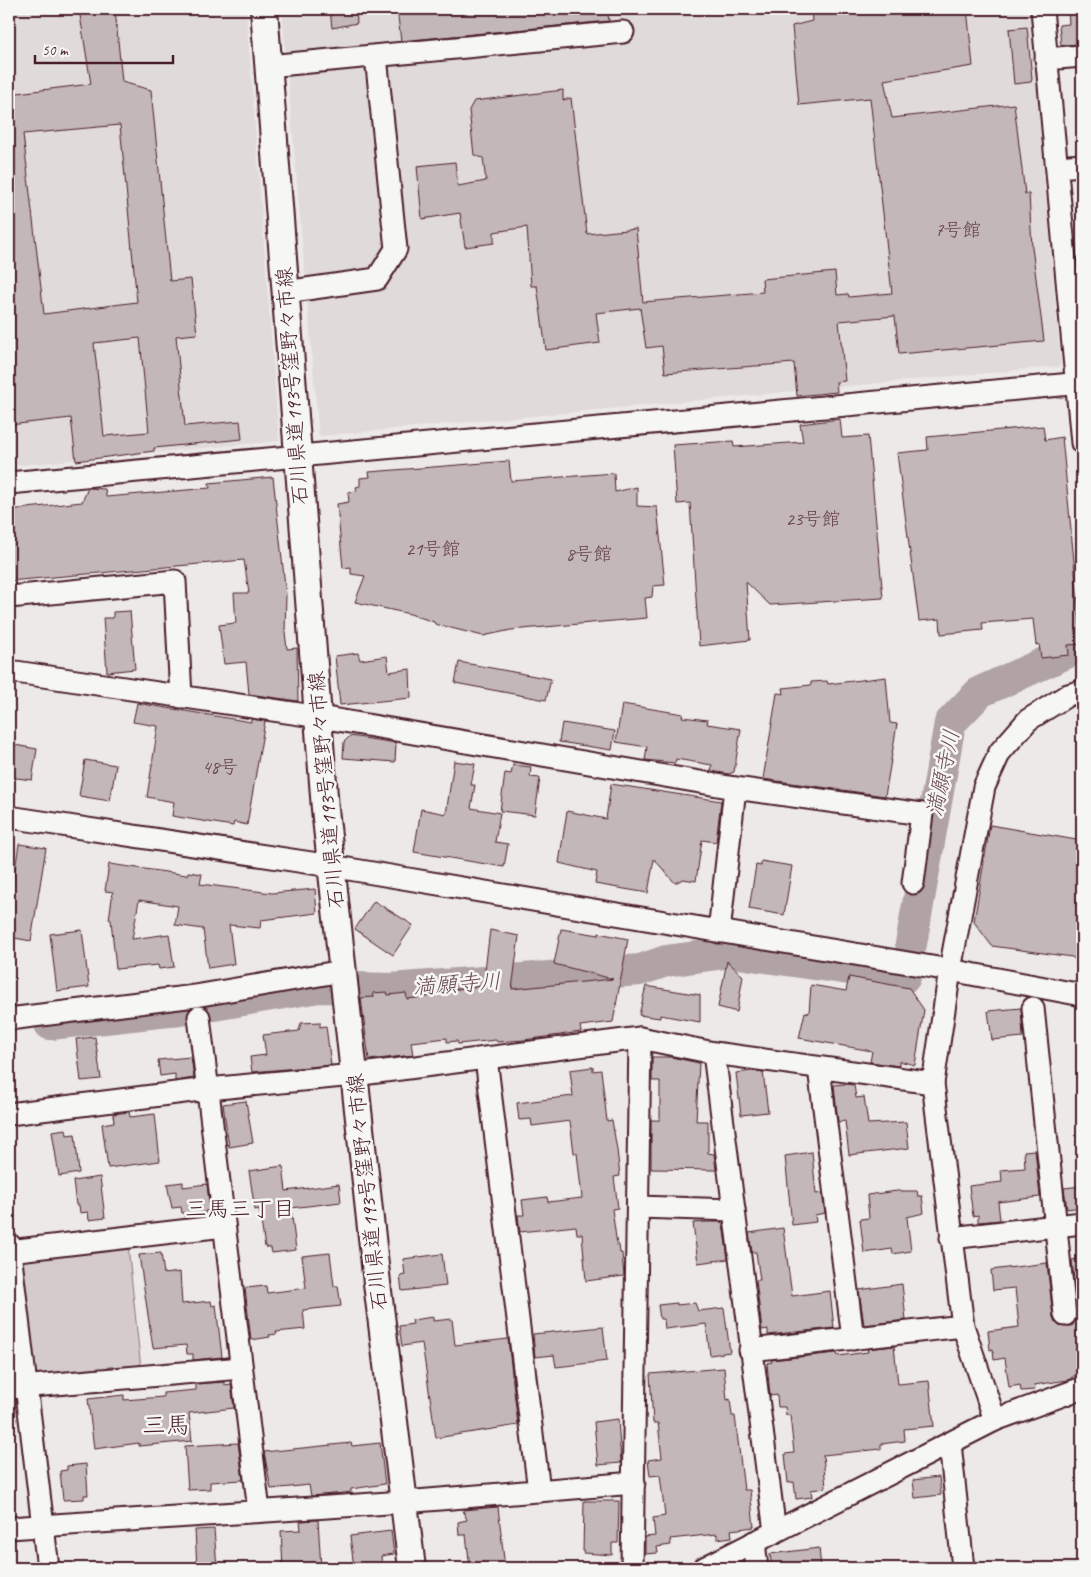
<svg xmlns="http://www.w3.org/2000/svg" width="1091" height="1577" font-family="Caveat,'Klee One',sans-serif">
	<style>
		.built { fill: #e0dad8 }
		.green { fill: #d4cbca; stroke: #8f757a }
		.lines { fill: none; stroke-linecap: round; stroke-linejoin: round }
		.river { stroke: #b1a2a3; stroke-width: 32 }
		.building { fill: #c4b7b7; stroke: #4a1f2b; fill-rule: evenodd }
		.minor-casing { stroke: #4a1f2b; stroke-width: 25 }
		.major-casing { stroke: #4a1f2b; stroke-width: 30 }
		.minor { stroke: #f6f6f2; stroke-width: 21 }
		.major { stroke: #f6f6f2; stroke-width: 26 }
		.labels { text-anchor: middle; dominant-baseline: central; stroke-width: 5; stroke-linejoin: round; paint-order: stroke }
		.number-label { font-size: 19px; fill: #68454e }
		.street-label { font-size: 21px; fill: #4a1f2b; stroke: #f6f6f2 }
		.water-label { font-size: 22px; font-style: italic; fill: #6e4d55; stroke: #f6f6f2 }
		.neighbourhood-label { font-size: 22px; fill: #4a1f2b; stroke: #f6f6f2 }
		.quarter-label { font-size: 24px; fill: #4a1f2b; stroke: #f6f6f2 }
	</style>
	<rect width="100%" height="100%" fill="#ece9e6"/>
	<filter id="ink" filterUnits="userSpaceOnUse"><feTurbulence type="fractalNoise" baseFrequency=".02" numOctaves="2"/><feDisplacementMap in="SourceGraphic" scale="10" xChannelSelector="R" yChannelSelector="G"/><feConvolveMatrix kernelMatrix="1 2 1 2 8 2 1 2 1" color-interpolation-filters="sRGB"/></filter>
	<g filter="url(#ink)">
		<g class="built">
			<polygon points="9,9 246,9 279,441 9,466"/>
			<polygon points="282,9 1030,9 1061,366 319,436"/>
		</g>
		<polygon class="green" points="128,1246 141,1369 29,1383 21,1259"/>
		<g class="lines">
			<g class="river">
				<polyline points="911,944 950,723 980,692 1082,646"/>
				<polyline points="50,1024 196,1008 319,987 390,989 640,970 666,961 732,952 905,977"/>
			</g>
		</g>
		<g class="building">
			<path d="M79,9H115L122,82L151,90L170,281L191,279L197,334L176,336L185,426L240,421L242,439L154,448V451L76,461L71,418L9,425V94L91,84ZM120,125L137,302L44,314L23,134ZM140,338L149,432L104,436L94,343Z"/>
			<polygon points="330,9 356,9 357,23 332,28"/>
			<polygon points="397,9 607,9 609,21 401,41"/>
			<polygon points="811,9 967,9 973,66 884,80 892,118 1014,104 1025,194 1029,194 1032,247 1044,341 899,354 895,316 839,321 845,381 836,382 837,392 797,396 794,363 665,373 662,346 646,348 640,308 596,313 600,343 546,350 537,286 531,286 527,227 494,232 494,243 465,247 460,213 422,219 417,166 455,162 458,186 486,181 483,158 474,155 469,110 474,101 563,90 563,100 571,98 587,234 636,229 643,302 763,292 762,279 835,272 837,295 848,294 849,297 892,293 870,98 799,105 792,26 812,21"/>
			<polygon points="1068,9 1082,9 1082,44 1061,45 1059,25 1069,24"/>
			<polygon points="1027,27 1032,79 1031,82 1014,84 1009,29"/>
			<polygon points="840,419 842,438 868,436 883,598 770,605 746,582 750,640 699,646 690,503 677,504 673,445 733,441 734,447 803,442 800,424"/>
			<polygon points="1043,426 1045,440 1062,437 1082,644 1068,645 1069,655 1041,658 1039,644 1036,645 1033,619 982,623 983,630 941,634 940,619 919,621 897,453 928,450 927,437"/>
			<polygon points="509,461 511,481 614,473 615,492 637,487 637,506 657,507 665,585 653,586 652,597 645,598 647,618 511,630 483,636 435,624 434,622 410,614 355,602 365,576 351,574 351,567 343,568 337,504 349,502 348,492 357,491 356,487 360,486 360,478 370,477 369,472"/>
			<polygon points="273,477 286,595 285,632 287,649 297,648 298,701 249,694 246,662 224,664 219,625 236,623 234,593 249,593 244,560 9,581 9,510 82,502 88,488 105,489 106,497 210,488 209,483"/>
			<polygon points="130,611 135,669 107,672 103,618 113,618 113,612"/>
			<polygon points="358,653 360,660 387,656 389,672 410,669 411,698 340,705 335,656"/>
			<polygon points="459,662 551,679 546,700 455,683"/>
			<polygon points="886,677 890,723 897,724 885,796 763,779 777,693 784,694 783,688 811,685 811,682 827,681 828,684"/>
			<polygon points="137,703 251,722 251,719 265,721 247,825 234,822 233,826 172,816 174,802 147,797 158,726 133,722"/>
			<polygon points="622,704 683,714 682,717 708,720 707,724 741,729 734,772 729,774 711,771 712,765 676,759 675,763 645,760 647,747 616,742"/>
			<polygon points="562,723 615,731 612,750 559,742"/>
			<polygon points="350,736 396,743 395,762 343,758 344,742"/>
			<polygon points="9,744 37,749 32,780 9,777"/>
			<polygon points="85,760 116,765 110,801 79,796"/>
			<polygon points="454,761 475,764 471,785 475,785 471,808 500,813 495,842 508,844 504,867 414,852 421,809 446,814"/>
			<polygon points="513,765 531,767 530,777 540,778 535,815 500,811 505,773 511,774"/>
			<polygon points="611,784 721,801 716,842 702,840 696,881 683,879 675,883 654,859 648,893 595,884 597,872 559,863 567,811 606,819"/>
			<polygon points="990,825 1082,841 1082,954 1077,961 1072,957 992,946 974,922"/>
			<polygon points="19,844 46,848 31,941 9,937 9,909"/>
			<polygon points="761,861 792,866 784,915 749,909 756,865 761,866"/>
			<polygon points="109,864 187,875 188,872 202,874 200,884 272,893 315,889 317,913 261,920 260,928 229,925 234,964 208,968 203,929 175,925 178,906 139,900 132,939 169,934 174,967 159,969 158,965 116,969 111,920 109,919 113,892 105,891"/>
			<polygon points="374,901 413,925 393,955 355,929"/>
			<polygon points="561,929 599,935 599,933 628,939 613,1022 580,1026 581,1032 524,1040 497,1042 496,1040 458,1044 457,1041 447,1042 447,1038 411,1042 413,1055 369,1060 361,998 374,997 373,993 387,992 388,995 406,993 407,999 435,996 434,992 483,986 490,930 519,936 512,989 613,979 554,964"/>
			<polygon points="82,930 89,987 57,991 50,934"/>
			<polygon points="727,961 743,976 737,1012 718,1007"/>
			<polygon points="849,977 909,988 924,1010 915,1065 899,1061 899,1066 870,1062 872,1051 799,1038 805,1012 809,1013 811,985 846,991"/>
			<polygon points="646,986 700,995 700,1022 660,1015 660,1018 639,1015"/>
			<polygon points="1021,1008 1023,1037 992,1040 988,1011"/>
			<polygon points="320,1022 320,1027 326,1026 331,1065 252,1072 250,1057 266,1055 263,1035 299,1031 301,1023"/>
			<polygon points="95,1037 101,1079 81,1081 76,1039"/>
			<polygon points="191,1057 194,1078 175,1081 175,1074 160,1076 158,1060"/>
			<polygon points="652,1057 671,1057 699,1063 696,1121 708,1121 708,1153 714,1154 716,1170 651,1169 651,1120 660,1120 660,1081 652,1081"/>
			<polygon points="593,1067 593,1071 601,1070 607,1121 612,1120 617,1150 620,1176 614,1177 618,1208 612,1209 617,1245 619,1245 620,1253 622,1253 624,1276 586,1281 582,1234 577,1234 576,1226 520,1232 518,1215 524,1215 522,1200 547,1197 548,1202 582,1198 577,1153 574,1153 570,1121 532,1126 531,1119 519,1120 517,1103 573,1096 570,1070"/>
			<polygon points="752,1071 763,1072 768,1112 741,1115 736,1073"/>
			<polygon points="845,1084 854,1085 856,1098 864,1097 868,1124 906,1122 909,1148 849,1155 845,1121 838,1122 834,1085"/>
			<polygon points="246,1101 253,1143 229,1147 223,1104"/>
			<polygon points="129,1112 130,1117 155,1114 160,1161 108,1168 102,1124 114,1122 113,1114"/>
			<polygon points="66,1129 67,1135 75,1134 79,1173 59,1176 52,1131"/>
			<polygon points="1035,1150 1040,1197 998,1202 1000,1220 978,1222 978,1215 973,1216 969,1186 1002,1182 1001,1170 1025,1168 1024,1151"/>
			<polygon points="812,1152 816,1194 822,1193 825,1213 815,1215 816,1222 792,1225 785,1156"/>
			<polygon points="283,1166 286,1191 339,1184 341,1202 291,1208 296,1250 272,1253 271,1248 265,1247 259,1209 255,1210 249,1171"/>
			<polygon points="100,1177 105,1218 89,1220 88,1212 80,1213 79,1205 76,1205 73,1181"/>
			<polygon points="183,1182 183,1187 207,1184 210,1211 205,1211 205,1214 185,1217 185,1213 182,1213 181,1207 172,1208 167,1184"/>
			<polygon points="1082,1186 1082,1207 1067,1209 1064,1188"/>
			<polygon points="897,1191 917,1191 918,1196 922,1196 924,1213 907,1217 911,1251 893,1254 892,1249 864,1253 860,1219 869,1218 867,1195"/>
			<polygon points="706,1222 721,1222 723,1224 728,1259 698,1263 693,1223"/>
			<polygon points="783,1228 792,1296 830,1291 834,1328 768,1335 768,1329 762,1330 756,1280 760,1280 756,1252 752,1252 749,1233"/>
			<polygon points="161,1253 164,1274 180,1272 182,1304 211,1301 212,1306 216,1305 222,1357 193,1360 193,1354 187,1354 186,1345 153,1348 139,1255"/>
			<polygon points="330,1253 334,1286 338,1286 341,1306 303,1310 305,1329 276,1332 277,1334 269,1335 270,1337 251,1340 245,1288 266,1286 267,1293 306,1288 302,1256"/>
			<polygon points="442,1254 446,1286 402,1291 400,1276 405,1275 403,1259"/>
			<polygon points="1082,1258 1082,1375 1074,1376 1068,1380 1034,1385 1035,1390 1021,1391 1020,1385 1009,1387 1005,1358 994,1360 993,1349 990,1350 988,1331 1019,1327 1015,1288 993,1290 991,1270 1047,1263 1053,1317 1059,1326 1067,1327 1073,1325 1077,1314 1072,1260"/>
			<polygon points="902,1284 906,1320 864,1325 859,1290"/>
			<polygon points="677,1303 677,1305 695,1303 698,1311 724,1308 730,1352 710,1355 706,1324 665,1329 664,1319 660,1319 658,1305"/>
			<polygon points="433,1317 433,1321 452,1319 455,1345 508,1339 518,1425 436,1438 422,1343 402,1346 399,1326 413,1324 412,1320"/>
			<polygon points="603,1327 607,1361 556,1367 554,1355 535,1357 533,1334"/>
			<polygon points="894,1346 898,1384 929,1381 934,1426 904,1429 905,1441 881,1444 881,1449 823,1455 826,1488 811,1490 812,1497 796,1499 794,1482 788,1483 785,1454 794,1453 790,1415 786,1415 785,1407 778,1407 777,1395 770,1396 767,1363 772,1362 771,1360 837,1353 838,1356 868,1352 867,1349"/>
			<polygon points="724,1368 727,1400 730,1399 732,1416 735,1416 744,1490 750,1490 754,1527 731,1530 732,1537 717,1539 717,1534 670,1539 671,1545 657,1547 658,1553 645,1554 645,1537 655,1536 653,1518 665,1516 660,1475 650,1476 648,1460 662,1458 658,1423 653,1423 650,1374"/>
			<polygon points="225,1382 225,1385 231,1384 234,1408 189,1413 192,1441 139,1446 139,1443 94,1449 88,1399 124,1395 124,1400 163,1397 163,1393 196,1390 196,1384"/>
			<polygon points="618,1419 621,1463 598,1465 594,1422"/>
			<polygon points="238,1443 243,1480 210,1482 210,1489 188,1490 185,1446"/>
			<polygon points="351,1443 352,1446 380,1443 385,1484 351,1489 351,1492 344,1493 311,1496 309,1485 271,1489 264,1452"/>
			<polygon points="86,1464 88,1495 84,1495 84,1499 63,1500 60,1471 67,1470 67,1466"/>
			<polygon points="939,1477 941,1495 915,1498 913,1480"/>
			<polygon points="584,1501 619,1501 618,1543 612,1543 612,1555 583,1553"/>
			<polygon points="498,1507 505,1568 470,1568 466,1535 459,1535 458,1522 467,1520 463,1510"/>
			<polygon points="318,1520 321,1568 283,1568 281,1531 301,1530 300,1521"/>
			<polygon points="214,1529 217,1568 197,1568 195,1530"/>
			<polygon points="391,1531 394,1554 381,1556 382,1568 354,1568 350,1536"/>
			<polygon points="819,1548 821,1568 772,1568 770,1554"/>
		</g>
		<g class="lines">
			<g class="minor-casing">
				<g id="minor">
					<polyline points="1042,9 1082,443"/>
					<polyline points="1046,59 1082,56"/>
					<polyline points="268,66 623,32"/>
					<polyline points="1057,167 1082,165"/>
					<polyline points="285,292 377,279 396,249 376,56"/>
					<polyline points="9,483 1082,383"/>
					<polyline points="9,597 175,581 181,697"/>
					<polyline points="9,671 320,717 735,788 719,932"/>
					<polyline points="735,788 922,814 913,883"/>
					<polyline points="9,817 331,866 950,970 1082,995"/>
					<polyline points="1033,1008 1065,1315"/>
					<polyline points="199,1017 259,1511"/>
					<polyline points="9,1019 195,996 343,971"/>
					<polyline points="714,1053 775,1532"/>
					<polyline points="486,1058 539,1491"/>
					<polyline points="819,1068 853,1339"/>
					<polyline points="9,1114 208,1089 354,1075 640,1038 714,1053 933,1083"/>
					<polyline points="638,1207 734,1210"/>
					<polyline points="951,1238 1082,1223"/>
					<polyline points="9,1244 48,1568"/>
					<polyline points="9,1251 224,1226"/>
					<polyline points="750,1350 963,1326"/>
					<polyline points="9,1388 241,1368"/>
					<polyline points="995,1420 963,1326 933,1083 950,970 984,787 1000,752 1028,720 1068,695 1082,691"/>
					<polyline points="950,1443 963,1568"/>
					<polyline points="9,1528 404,1502 634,1483"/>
					<polyline points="754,1542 757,1568"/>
					<polyline points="632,1568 640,1038"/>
					<polyline points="704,1568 995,1420 1082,1388"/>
				</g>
			</g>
			<g class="major-casing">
				<polyline id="major" points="264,9 325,809 377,1283 412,1568"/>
			</g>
			<use href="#minor" class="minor"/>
			<use href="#major" class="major"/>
		</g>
	</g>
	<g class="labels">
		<g class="number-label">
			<text x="958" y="230">7号館</text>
			<text x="813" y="519">23号館</text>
			<text x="433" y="549">21号館</text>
			<text x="589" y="554">8号館</text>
			<text x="220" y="767">48号</text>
		</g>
		<g class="street-label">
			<text transform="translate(292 386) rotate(-94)">石川県道193号窪野々市線</text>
			<text transform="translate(326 790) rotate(-95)">石川県道193号窪野々市線</text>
			<text transform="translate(367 1192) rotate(-96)">石川県道193号窪野々市線</text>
		</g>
		<g class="water-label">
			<text transform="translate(943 773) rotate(-78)">満願寺川</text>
			<text transform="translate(457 984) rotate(-4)">満願寺川</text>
		</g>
		<g class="neighbourhood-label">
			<text x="240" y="1209">三馬三丁目</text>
		</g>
		<g class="quarter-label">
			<text x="166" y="1425">三馬</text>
		</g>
	</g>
	<rect width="1091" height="1577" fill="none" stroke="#f6f6f2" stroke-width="30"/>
	<rect x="15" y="15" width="1061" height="1547" fill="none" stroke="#4a1f2b" stroke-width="2" filter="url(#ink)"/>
	<path d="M35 55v8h138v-8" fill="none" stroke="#4a1f2b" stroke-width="2.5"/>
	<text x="42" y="55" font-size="15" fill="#4a1f2b" stroke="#f6f6f2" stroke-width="4" paint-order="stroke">50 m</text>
</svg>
